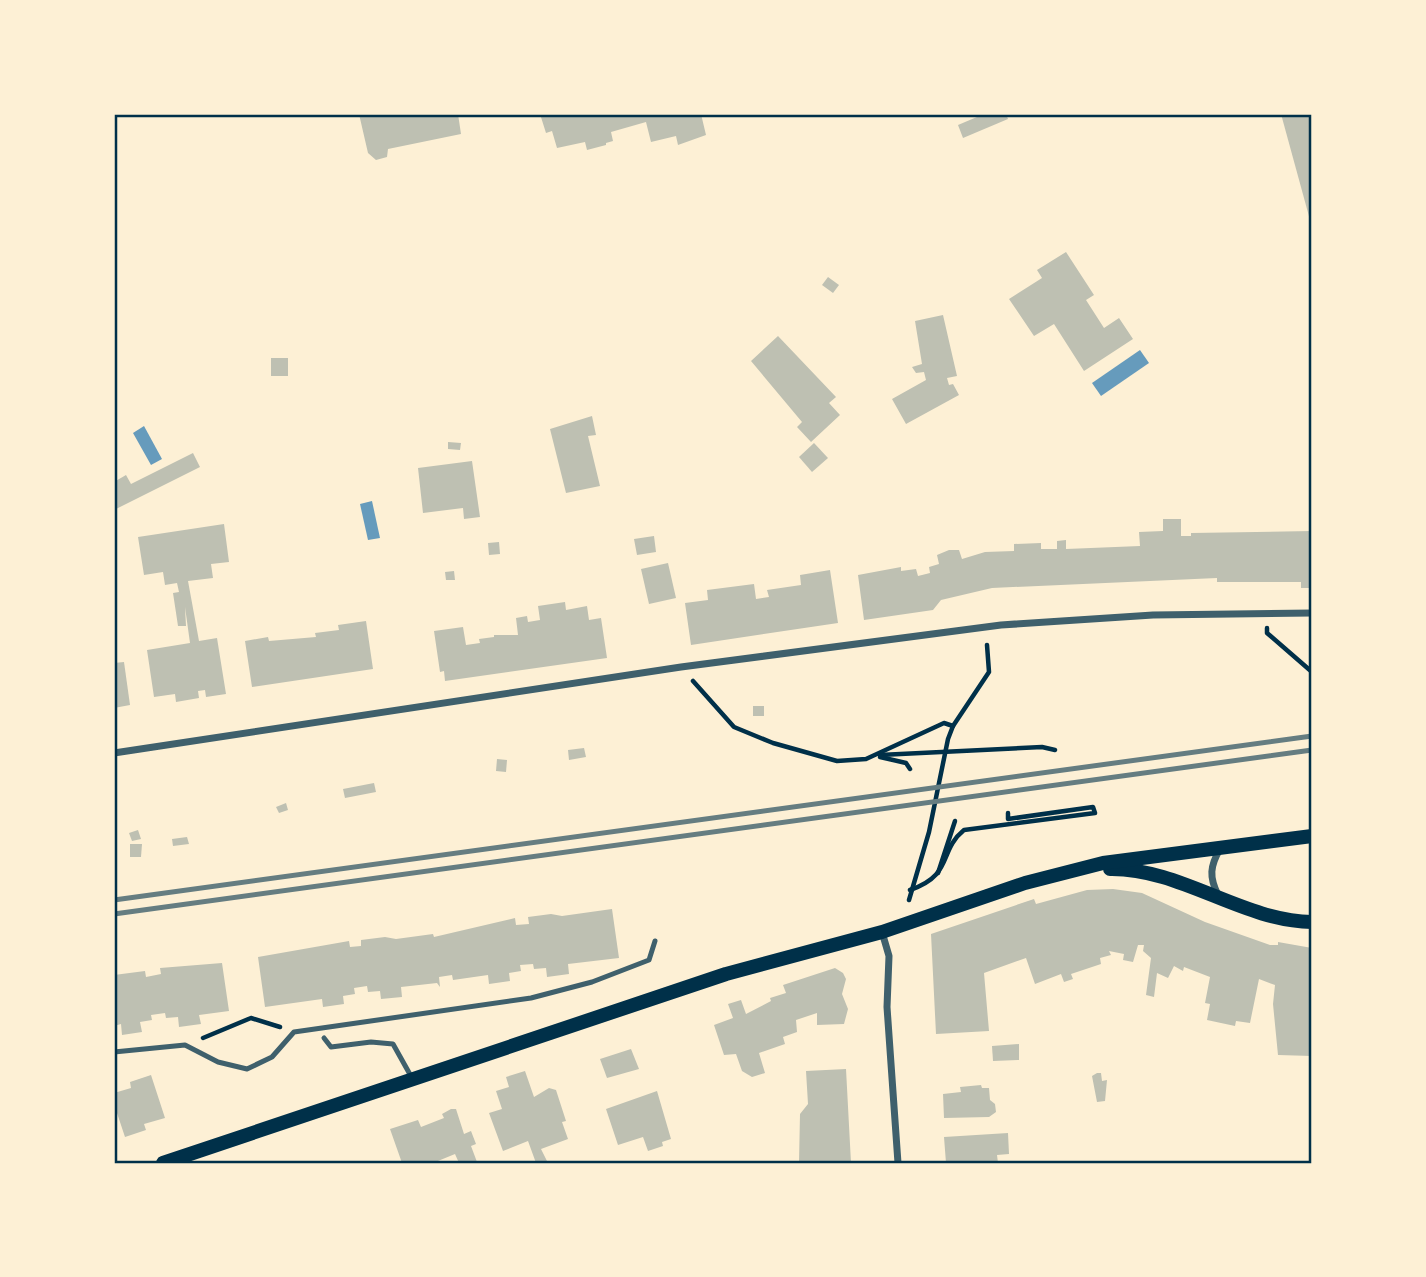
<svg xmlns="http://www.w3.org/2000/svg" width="1426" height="1277" font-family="'Asap Condensed',sans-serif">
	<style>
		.water { fill: #669bbc }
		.building { fill: #bec0b2 }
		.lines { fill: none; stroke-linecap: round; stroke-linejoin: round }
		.path { stroke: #003049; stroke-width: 4.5 }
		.service { stroke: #3f606c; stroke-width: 5 }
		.minor { stroke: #3f606c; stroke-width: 7 }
		.secondary { stroke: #003049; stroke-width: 14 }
		.rail { stroke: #657d81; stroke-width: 5 }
		.neatline { fill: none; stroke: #003049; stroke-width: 2.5 }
	</style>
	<rect width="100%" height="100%" fill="#fdf0d5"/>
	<g class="water">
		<polygon points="1140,350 1149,363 1101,396 1092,383"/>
		<polygon points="144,426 162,459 151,465 133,433"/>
		<polygon points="372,501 380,538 368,540 360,504"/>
	</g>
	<g class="building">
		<polygon points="359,114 458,114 461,134 388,149 387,157 376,160 368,153"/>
		<polygon points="540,114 701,114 706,135 678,145 676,136 651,142 646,122 611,132 613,141 606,143 606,145 587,150 585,142 557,148 552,131 546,133"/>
		<polygon points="984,114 1006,114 1008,119 963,138 958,125"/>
		<polygon points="1281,114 1312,114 1312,220 1310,220"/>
		<polygon points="1066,252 1094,295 1086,300 1104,328 1119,318 1133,339 1084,371 1054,324 1034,336 1009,299 1042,278 1037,270"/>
		<polygon points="828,277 839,285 833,293 822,285"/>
		<polygon points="943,315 957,376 947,378 949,385 953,384 959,395 906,424 892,399 926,380 924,372 916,373 912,367 922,364 915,321"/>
		<polygon points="778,336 836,397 829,403 840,415 811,442 797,427 802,422 751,361"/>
		<rect x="271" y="358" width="17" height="18"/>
		<polygon points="592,416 596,435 588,436 600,486 566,493 550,429"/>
		<polygon points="448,442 461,443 460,450 448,449"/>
		<polygon points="814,443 828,458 812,472 799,457"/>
		<polygon points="193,453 200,467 116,509 114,482 126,475 131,484"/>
		<polygon points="472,461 480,517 464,519 463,508 423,513 418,468"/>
		<polygon points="1163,519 1181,519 1181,536 1191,536 1191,533 1312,531 1312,588 1301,588 1301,582 1217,582 1217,578 992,588 941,600 933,610 864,620 858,575 901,567 901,571 916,569 918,576 930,573 929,567 939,564 937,555 949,550 959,550 962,559 985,552 1014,551 1014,544 1041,543 1041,549 1057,549 1057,541 1066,540 1066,549 1140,546 1139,532 1163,531"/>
		<polygon points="224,524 229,562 211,564 213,578 188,581 199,641 217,638 226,694 206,697 205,690 198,691 199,698 176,702 175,694 154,697 147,650 190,643 185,607 186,626 178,626 173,593 179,592 177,583 165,585 163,572 144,575 138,537"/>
		<polygon points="654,536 656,552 637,555 634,539"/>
		<polygon points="499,542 500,554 489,555 488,543"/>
		<polygon points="668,563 676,598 649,604 641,569"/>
		<polygon points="830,570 838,623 691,645 685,603 708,600 707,590 754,584 756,599 769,597 767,590 801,585 800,575"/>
		<polygon points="454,571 455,580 446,580 445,572"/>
		<polygon points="565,602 566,610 587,606 589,620 601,618 607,658 445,681 444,671 440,672 434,631 463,627 466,645 480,643 479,639 494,637 494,635 518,635 516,618 527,616 528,622 540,620 538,606"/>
		<polygon points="366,621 373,669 252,687 245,641 268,637 269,641 316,637 315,633 339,630 338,625"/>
		<polygon points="124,662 130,705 114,708 114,663"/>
		<rect x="753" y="706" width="11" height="10"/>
		<polygon points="584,748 586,757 569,760 568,750"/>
		<polygon points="497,759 507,760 506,772 496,771"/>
		<polygon points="374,783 376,792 345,798 343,789"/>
		<polygon points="286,803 288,810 279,813 276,807"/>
		<polygon points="138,830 141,839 132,841 129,833"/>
		<polygon points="187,837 189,844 173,846 172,839"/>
		<polygon points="130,844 142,844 141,857 130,857"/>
		<polygon points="1113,889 1142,893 1205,922 1270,945 1278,945 1278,942 1312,948 1312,1056 1278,1055 1273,1004 1275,985 1259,979 1250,1023 1236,1021 1235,1026 1207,1020 1210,1004 1205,1003 1210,977 1184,967 1183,971 1174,966 1168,978 1157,973 1154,997 1146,995 1151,958 1143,951 1144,945 1138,945 1133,962 1123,960 1124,954 1109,951 1111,955 1100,958 1101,964 1071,974 1073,979 1064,982 1061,974 1035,984 1026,958 984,973 989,1031 936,1034 931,934 1034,899 1036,904 1087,890"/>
		<polygon points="612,909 619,958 568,964 569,974 547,977 546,968 534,969 533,964 520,965 521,971 509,973 510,981 489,984 488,975 453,980 452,975 439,977 440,987 437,983 401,987 402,997 381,999 380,991 368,992 367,986 354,988 355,994 343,996 344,1004 323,1007 322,999 265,1007 258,957 349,941 350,947 361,946 361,940 385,937 396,939 433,934 434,937 515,918 516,925 529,924 528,917 551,914 562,916"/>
		<polygon points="222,963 229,1011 199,1015 201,1024 179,1027 178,1017 166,1018 165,1013 151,1015 152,1020 140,1022 142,1032 122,1035 121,1024 114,1026 114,975 145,971 146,977 161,974 160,968"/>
		<polygon points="835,968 843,973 846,979 842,994 848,1009 844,1024 817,1025 817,1013 796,1020 797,1032 783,1037 785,1044 759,1053 765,1073 752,1077 742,1071 736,1054 724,1055 714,1025 733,1018 728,1004 741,1000 746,1014 771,1001 770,998 786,993 783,985"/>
		<polygon points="1019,1044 1019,1060 993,1061 992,1046"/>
		<polygon points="631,1049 639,1069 607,1078 600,1059"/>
		<polygon points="846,1069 851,1163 799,1163 800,1114 808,1104 806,1071"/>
		<polygon points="525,1071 534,1097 549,1088 556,1090 566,1121 562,1122 568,1139 541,1149 548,1163 536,1163 528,1141 503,1151 489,1113 502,1109 496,1091 509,1087 506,1077"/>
		<polygon points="1097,1073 1101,1073 1102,1081 1107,1080 1105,1101 1097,1102 1092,1076"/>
		<polygon points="151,1075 165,1118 144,1124 146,1130 125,1137 114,1104 114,1093 131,1088 130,1082"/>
		<polygon points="981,1085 982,1088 989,1088 990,1100 995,1104 996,1112 989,1117 944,1118 943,1094 961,1092 960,1087"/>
		<polygon points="657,1091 671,1139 662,1142 663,1146 648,1151 643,1137 618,1145 606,1109"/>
		<polygon points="451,1109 456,1109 464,1134 471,1131 476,1144 471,1146 477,1162 459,1163 455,1154 433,1163 402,1163 390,1129 418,1120 421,1127 444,1118 442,1114"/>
		<polygon points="1008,1133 1009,1154 997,1155 998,1163 946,1163 944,1137"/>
	</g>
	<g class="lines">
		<g class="path">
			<polyline points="1267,628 1267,633 1312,672"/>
			<polyline points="693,681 734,727 773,743 837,761 866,759 944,723 953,726"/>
			<polyline points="880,755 1042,747 1055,750"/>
			<polyline points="880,757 906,763 910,769"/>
			<polyline points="938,873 955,821"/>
			<path d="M910,890C954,875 938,851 964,830L1095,813L1093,807L1008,819V813"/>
			<polyline points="909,900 929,832 948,739 953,726 989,672 987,645"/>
			<polyline points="203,1038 251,1018 280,1027"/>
		</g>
		<g class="service">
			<polyline points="324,1038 331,1047 371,1042 393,1044 412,1078"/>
			<polyline points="114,1052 185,1045 218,1062 247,1069 272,1057 294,1032 531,998 592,982 649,960 655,941"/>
		</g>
		<g class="minor">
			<polyline points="114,753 681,667 1001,625 1153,615 1312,613"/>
			<path d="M1218,895C1209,877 1210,866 1220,849"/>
			<polyline points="882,932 889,956 887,1007 898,1163"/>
		</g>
		<g class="secondary">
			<path d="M1110,869C1181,868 1242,921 1312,922"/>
			<polyline points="163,1163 726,974 882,932 1025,883 1103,863 1312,836"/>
		</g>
		<g class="rail">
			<polyline points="114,900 1312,736"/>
			<polyline points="114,914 1312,750"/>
		</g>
	</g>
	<rect width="1426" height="1277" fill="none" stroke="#fdf0d5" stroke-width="231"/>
	<rect x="116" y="116" width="1194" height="1046" class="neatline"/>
</svg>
